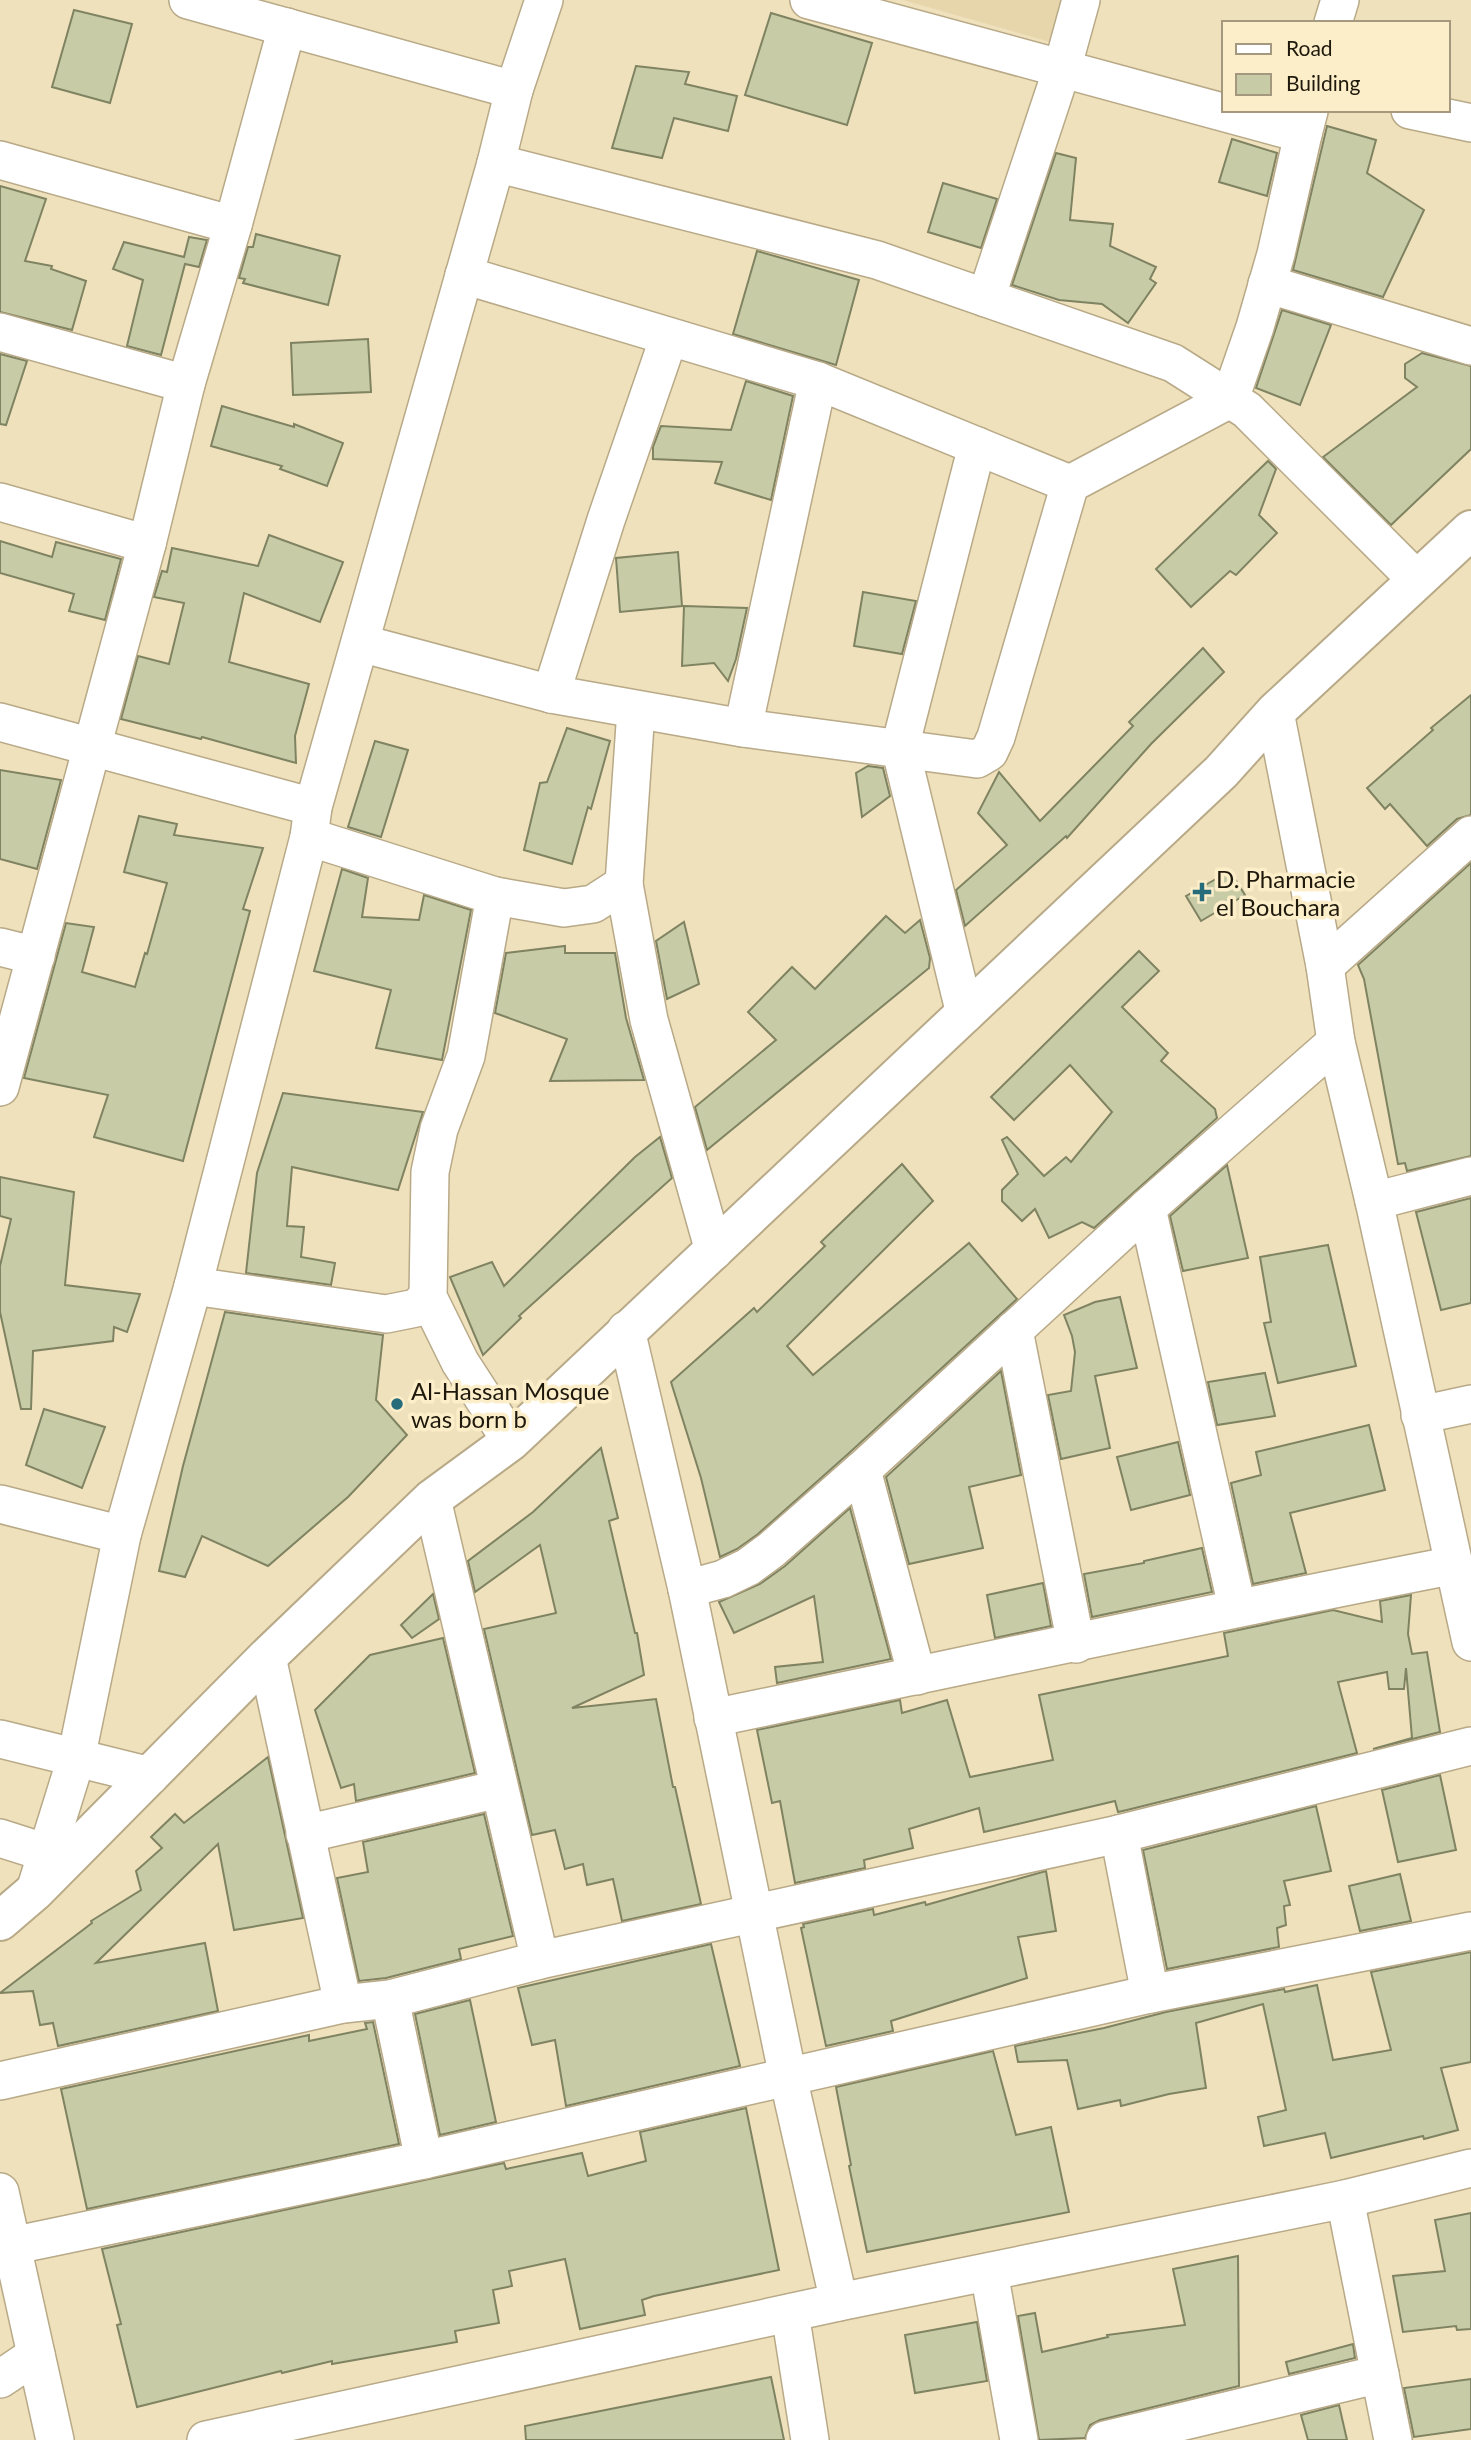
<svg xmlns="http://www.w3.org/2000/svg" width="1471" height="2440" font-family="Lato,sans-serif">
	<style>
		.built { fill: #e7d5ab }
		.building { fill: #c7cba6; stroke: #7f8361; stroke-width: 2 }
		.lines { fill: none; stroke-linecap: round; stroke-linejoin: round }
		.street-casing { stroke: #b8a987; stroke-width: 40 }
		.secondary-casing { stroke: #b8a987; stroke-width: 42 }
		.street { stroke: #fff; stroke-width: 37 }
		.secondary { stroke: #fff; stroke-width: 38 }
		.poi-dot { fill: #276c7b; stroke: #fdeeca; stroke-width: 2.5 }
		.labels { text-anchor: middle; dominant-baseline: central; stroke-width: 7; stroke-linejoin: round; paint-order: stroke }
		.poi-label { font-size: 24px; fill: #1e190c; stroke: #fdeeca; text-anchor: start }
	</style>
	<rect width="100%" height="100%" fill="#f0e1bd"/>
	<polygon class="built" points="903,0 1073,0 1061,45"/>
	<g class="building">
		<polygon points="74,10 132,24 110,103 52,87"/>
		<polygon points="771,13 872,43 847,125 745,95"/>
		<polygon points="636,66 689,72 685,84 737,96 728,131 674,118 662,158 612,148"/>
		<polygon points="1327,126 1376,140 1367,173 1424,210 1383,297 1293,270"/>
		<polygon points="1232,139 1277,153 1267,196 1219,182"/>
		<polygon points="1056,153 1076,158 1070,220 1113,224 1110,246 1156,267 1150,279 1156,283 1128,323 1102,304 1059,300 1012,285"/>
		<polygon points="943,183 997,199 981,248 928,232"/>
		<polygon points="0,186 46,199 25,261 52,266 51,269 86,281 72,330 0,312"/>
		<polygon points="256,234 340,256 328,305 243,283 245,279 239,278 248,247 253,247"/>
		<polygon points="189,237 207,240 199,267 185,264 161,355 127,346 143,280 113,269 124,242 184,257"/>
		<polygon points="757,251 859,280 836,365 733,334"/>
		<polygon points="1282,310 1331,325 1300,405 1256,388"/>
		<polygon points="368,339 371,392 293,395 291,343"/>
		<polygon points="1422,353 1471,366 1471,449 1391,525 1323,457 1417,387 1405,378 1405,364"/>
		<polygon points="0,354 27,361 6,425 0,424"/>
		<polygon points="746,381 793,396 771,500 715,483 722,462 653,459 653,447 661,426 731,430"/>
		<polygon points="222,406 294,427 294,424 343,443 327,486 280,469 282,466 211,446"/>
		<polygon points="1268,461 1276,469 1259,515 1277,533 1236,575 1230,571 1191,607 1156,569"/>
		<polygon points="269,535 343,562 320,622 244,593 229,662 309,684 295,736 296,763 202,737 201,739 121,719 138,656 169,664 184,603 154,597 162,571 167,572 172,548 258,566"/>
		<polygon points="0,541 52,557 56,542 121,559 105,620 69,611 74,594 0,573"/>
		<polygon points="678,552 682,606 620,612 616,558"/>
		<polygon points="863,592 916,601 902,654 854,646"/>
		<polygon points="684,606 747,608 736,659 728,681 714,663 682,666"/>
		<polygon points="1203,648 1224,672 1151,744 1067,838 1066,836 965,926 956,890 1007,845 978,813 999,772 1040,821 1133,726 1129,722"/>
		<polygon points="1471,695 1471,815 1457,819 1427,846 1390,804 1385,809 1367,788 1433,730 1431,728"/>
		<polygon points="567,728 610,741 591,809 588,807 572,864 524,850 540,783 547,782"/>
		<polygon points="375,741 408,750 381,837 348,827"/>
		<polygon points="868,766 883,768 890,796 862,817 856,773"/>
		<polygon points="0,770 61,780 37,869 0,859"/>
		<polygon points="139,816 177,824 174,835 263,848 243,909 250,911 183,1161 94,1137 108,1095 24,1078 66,923 94,927 82,972 135,987 145,953 147,954 167,883 124,872"/>
		<polygon points="1471,863 1471,1156 1407,1171 1405,1163 1398,1164 1364,979 1358,965"/>
		<polygon points="342,869 368,878 362,917 419,920 424,895 471,910 442,1060 376,1048 391,990 314,971"/>
		<polygon points="1230,871 1245,895 1201,921 1186,896"/>
		<polygon points="886,916 905,933 920,920 930,958 929,968 707,1150 695,1107 776,1040 748,1012 792,967 815,989"/>
		<polygon points="684,922 699,984 667,999 656,941"/>
		<polygon points="565,946 565,953 615,953 626,1018 644,1080 550,1081 567,1039 495,1013 506,953"/>
		<polygon points="1139,951 1159,971 1122,1007 1168,1053 1161,1061 1215,1109 1217,1118 1094,1228 1082,1222 1049,1238 1035,1209 1022,1221 1002,1201 1002,1190 1018,1174 1002,1140 1007,1137 1044,1176 1066,1157 1071,1162 1112,1112 1070,1065 1014,1120 991,1097"/>
		<polygon points="283,1093 423,1112 398,1190 292,1167 287,1226 304,1227 301,1257 335,1263 331,1285 246,1273 257,1173"/>
		<polygon points="660,1137 672,1178 519,1316 521,1318 483,1355 450,1277 492,1262 504,1286 635,1157"/>
		<polygon points="902,1164 933,1201 787,1346 813,1375 969,1243 1017,1299 848,1454 758,1534 737,1549 720,1557 701,1478 671,1382 754,1308 757,1312 825,1246 821,1242"/>
		<polygon points="1227,1165 1248,1258 1183,1271 1170,1216"/>
		<polygon points="0,1177 74,1192 65,1285 140,1294 127,1332 114,1327 113,1341 33,1351 31,1409 21,1409 0,1312 0,1266 11,1219 0,1216"/>
		<polygon points="1471,1198 1471,1303 1441,1310 1416,1212"/>
		<polygon points="1328,1245 1356,1366 1278,1383 1264,1323 1271,1322 1260,1257"/>
		<polygon points="1120,1297 1137,1368 1095,1376 1110,1448 1061,1459 1048,1395 1071,1391 1075,1352 1072,1336 1064,1315 1095,1302"/>
		<polygon points="225,1312 383,1335 376,1400 407,1435 348,1497 268,1566 202,1536 185,1577 159,1571 183,1466"/>
		<polygon points="1001,1371 1021,1475 969,1487 983,1548 909,1564 886,1477"/>
		<polygon points="1265,1373 1275,1416 1217,1425 1208,1382"/>
		<polygon points="44,1409 105,1427 82,1488 26,1465"/>
		<polygon points="1369,1425 1385,1490 1290,1513 1306,1573 1253,1584 1231,1483 1261,1475 1256,1452"/>
		<polygon points="1178,1442 1190,1495 1131,1510 1117,1457"/>
		<polygon points="601,1448 618,1518 609,1521 635,1633 637,1633 644,1675 572,1708 656,1699 673,1787 675,1787 701,1904 622,1921 613,1879 587,1885 583,1864 565,1869 555,1830 532,1835 484,1629 556,1613 540,1545 475,1592 468,1561 533,1512"/>
		<polygon points="850,1508 891,1659 777,1683 775,1667 823,1662 814,1596 734,1633 719,1602 760,1584 785,1566"/>
		<polygon points="1202,1548 1212,1592 1092,1617 1084,1574 1144,1563 1144,1561"/>
		<polygon points="1043,1583 1051,1626 995,1638 987,1595"/>
		<polygon points="433,1594 439,1619 412,1638 401,1625"/>
		<polygon points="1411,1595 1408,1634 1412,1654 1427,1652 1440,1732 1373,1749 1412,1738 1406,1668 1404,1689 1389,1689 1387,1672 1338,1682 1357,1753 1127,1810 1118,1812 1115,1801 984,1832 979,1808 909,1829 913,1848 864,1860 865,1868 795,1883 780,1801 772,1803 757,1730 900,1700 902,1713 947,1700 970,1777 1053,1760 1039,1695 1228,1656 1224,1633 1333,1610 1382,1622 1380,1601"/>
		<polygon points="443,1638 475,1773 356,1801 354,1784 341,1788 315,1710 370,1655"/>
		<polygon points="268,1757 303,1918 234,1930 218,1844 96,1963 205,1943 218,2011 58,2046 53,2023 40,2025 33,1991 0,1993 92,1923 91,1921 141,1890 136,1871 162,1848 151,1837 175,1814 184,1823"/>
		<polygon points="1440,1775 1456,1850 1398,1862 1382,1790"/>
		<polygon points="1316,1806 1331,1871 1284,1881 1290,1905 1284,1906 1286,1925 1277,1928 1279,1947 1167,1969 1143,1850"/>
		<polygon points="484,1814 513,1936 459,1949 461,1959 386,1978 359,1981 337,1878 368,1872 363,1842"/>
		<polygon points="1046,1871 1056,1931 1018,1937 1027,1978 891,2021 893,2031 826,2046 801,1928 804,1927 803,1924 873,1909 874,1915 925,1902 926,1905"/>
		<polygon points="1400,1874 1411,1921 1360,1931 1349,1886"/>
		<polygon points="711,1944 740,2066 566,2106 555,2040 532,2045 518,1988"/>
		<polygon points="1471,1952 1471,2062 1441,2068 1458,2130 1424,2139 1423,2136 1331,2158 1325,2133 1264,2146 1258,2117 1286,2110 1263,2004 1196,2023 1206,2088 1169,2094 1121,2106 1120,2100 1078,2109 1067,2060 1018,2062 1015,2046 1104,2028 1166,2012 1284,1989 1285,1992 1317,1985 1333,2060 1391,2050 1371,1972"/>
		<polygon points="470,2000 496,2122 440,2135 415,2014"/>
		<polygon points="373,2022 399,2144 87,2209 61,2089 309,2035 309,2041 367,2029 365,2023"/>
		<polygon points="993,2051 1016,2135 1051,2127 1069,2212 867,2252 849,2166 851,2165 836,2087"/>
		<polygon points="746,2108 779,2270 654,2296 642,2300 645,2315 580,2329 565,2259 509,2271 512,2286 493,2290 499,2323 455,2331 457,2342 332,2364 332,2361 282,2373 281,2371 137,2407 117,2325 121,2324 102,2249 504,2163 506,2169 582,2153 588,2176 646,2161 640,2132"/>
		<polygon points="1471,2213 1471,2329 1457,2330 1456,2326 1403,2332 1393,2276 1445,2271 1435,2220"/>
		<polygon points="1238,2256 1239,2386 1100,2420 1090,2425 1085,2438 1039,2440 1018,2316 1035,2313 1042,2352 1108,2337 1107,2335 1185,2325 1173,2269"/>
		<polygon points="977,2322 987,2381 915,2393 905,2335"/>
		<polygon points="1353,2344 1355,2358 1289,2374 1286,2362"/>
		<polygon points="771,2377 784,2440 526,2440 525,2426"/>
		<polygon points="1471,2379 1471,2429 1414,2437 1404,2388"/>
		<polygon points="1339,2405 1347,2440 1308,2440 1301,2415"/>
	</g>
	<g class="lines">
		<g class="street-casing">
			<g id="street">
				<polyline points="188,0 514,90"/>
				<polyline points="809,0 1303,134 1309,111"/>
				<polyline points="1333,23 1340,0"/>
				<polyline points="1410,110 1471,123"/>
				<polyline points="0,160 233,225"/>
				<polyline points="496,163 877,260 1173,363 1247,410 1416,579"/>
				<polyline points="464,275 818,381 1070,484"/>
				<polyline points="1267,284 1471,346"/>
				<polyline points="986,298 1062,69 1081,0"/>
				<polyline points="0,332 186,384"/>
				<polyline points="0,502 147,544"/>
				<polyline points="360,643 551,694 743,728 977,759 989,752 996,737 1070,484 1230,399 1255,327 1276,254 1303,134"/>
				<polyline points="551,694 606,520 669,337"/>
				<polyline points="1275,712 1325,966 1336,1042 1374,1201 1471,1642"/>
				<polyline points="0,722 313,807"/>
				<polyline points="743,728 818,381"/>
				<polyline points="309,837 495,896 466,1056 439,1129 430,1172 428,1297 460,1362 511,1441"/>
				<polyline points="624,884 649,1020 714,1251"/>
				<polyline points="495,896 564,908 593,904 624,884 636,710"/>
				<polyline points="0,947 36,956"/>
				<polyline points="1325,966 1471,835"/>
				<polyline points="965,1014 900,747 977,446"/>
				<polyline points="0,1087 147,544 186,384 233,225 287,27"/>
				<polyline points="1374,1201 1471,1176"/>
				<polyline points="1147,1208 1237,1607"/>
				<polyline points="193,1286 386,1314 416,1308 428,1297"/>
				<polyline points="626,1330 687,1589 788,2077 839,2302"/>
				<polyline points="1014,1330 1076,1644"/>
				<polyline points="1420,1415 1471,1404"/>
				<polyline points="862,1470 917,1676"/>
				<polyline points="432,1499 540,1960"/>
				<polyline points="0,1504 122,1535"/>
				<polyline points="687,1589 723,1579 748,1567 771,1550 862,1470 1147,1208 1336,1042"/>
				<polyline points="267,1657 343,2004"/>
				<path d="M713,1718C960,1667 1207,1613 1455,1565"/>
				<polyline points="0,1739 150,1776"/>
				<polyline points="305,1834 499,1789"/>
				<polyline points="1119,1834 1150,1994"/>
				<polyline points="0,1838 47,1853"/>
				<polyline points="35,1891 76,1759 122,1535 193,1286 309,837 313,807 496,163 514,90 544,0"/>
				<polyline points="390,1999 424,2160"/>
				<polyline points="0,2081 343,2004 390,1999 540,1960 1119,1834 1471,1746"/>
				<polyline points="0,2192 55,2440"/>
				<polyline points="1345,2199 1393,2440"/>
				<polyline points="11,2246 424,2160 1150,1994 1471,1931"/>
				<polyline points="989,2272 1019,2440"/>
				<polyline points="790,2313 810,2440"/>
				<polyline points="0,2379 36,2355"/>
				<polyline points="206,2440 839,2302 1345,2199 1471,2168"/>
				<polyline points="1105,2440 1380,2374"/>
			</g>
		</g>
		<g class="secondary-casing">
			<polyline id="secondary" points="0,1921 35,1891 267,1657 432,1499 511,1441 1221,772 1275,712 1471,530"/>
		</g>
		<use href="#street" class="street"/>
		<use href="#secondary" class="secondary"/>
	</g>
	<g class="poi-dot">
		<path d="M1198.5 881.5h7v7h7v7h-7v7h-7v-7h-7v-7h7z"/>
		<circle cx="397" cy="1404" r="7"/>
	</g>
	<g class="labels">
		<g class="poi-label">
			<text x="1216" y="878">D. Pharmacie<tspan x="1216" dy="28">el Bouchara</tspan></text>
			<text x="411" y="1390">Al-Hassan Mosque<tspan x="411" dy="28">was born b</tspan></text>
		</g>
	</g>
	<rect x="1222" y="21" width="228" height="91" fill="#fdeeca" stroke="#a4997e" stroke-width="2"/>
	<rect x="1236" y="44" width="35" height="10" fill="#ffffff" stroke="#a4997e" stroke-width="2"/>
	<text x="1286" y="56" font-size="21" fill="#1e190c">Road</text>
	<rect x="1236" y="74" width="35" height="21" fill="#c7cba6" stroke="#a4997e" stroke-width="2"/>
	<text x="1286" y="91" font-size="21" fill="#1e190c">Building</text>
</svg>
